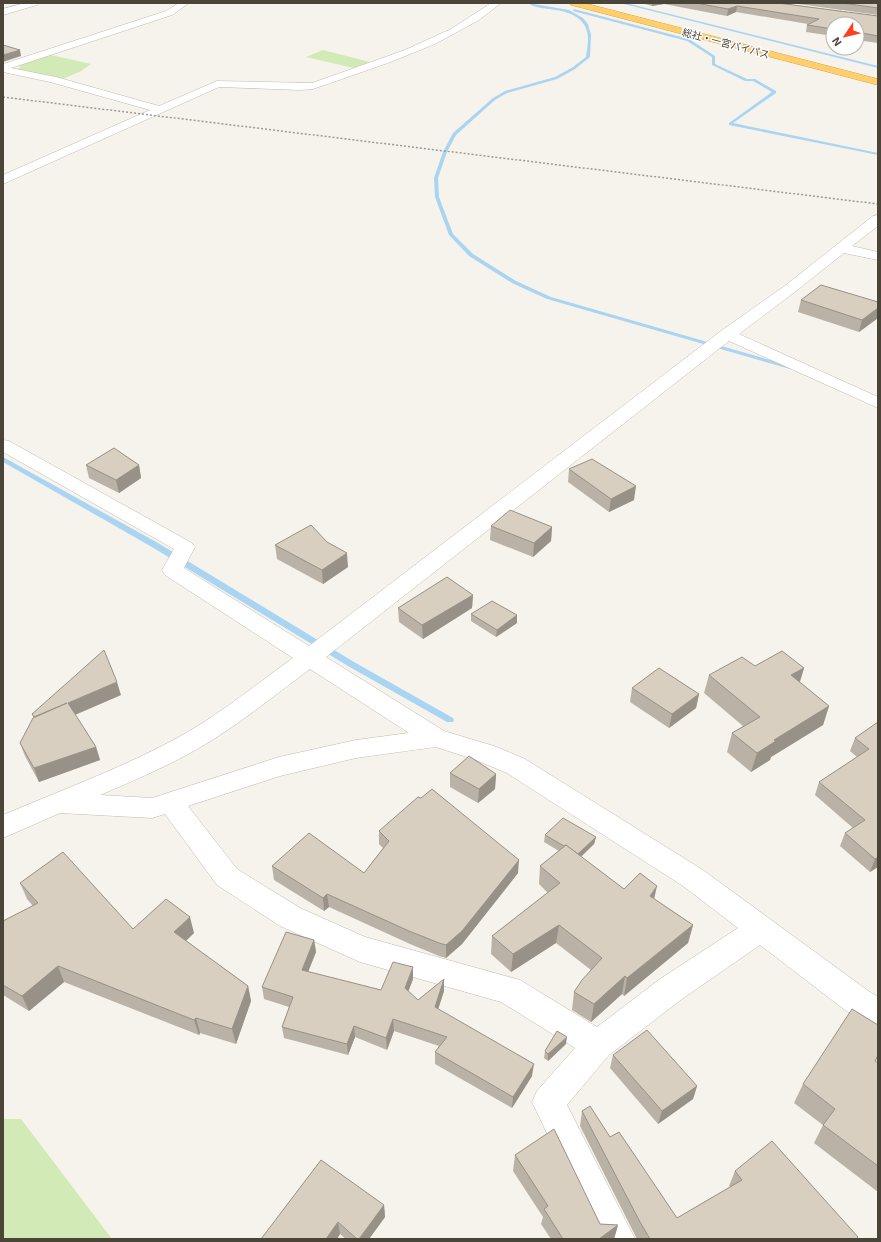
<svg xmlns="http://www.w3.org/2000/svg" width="881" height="1242" font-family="'Exo 2','Noto Sans JP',sans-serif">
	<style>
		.green { fill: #d2eab5 }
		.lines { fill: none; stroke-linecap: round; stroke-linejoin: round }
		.stream { fill: #a9d4f2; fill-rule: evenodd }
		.minor-casing { stroke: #c2bbae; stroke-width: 1 }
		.highway-casing { stroke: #e0a43c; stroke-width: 1 }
		.minor { fill: #fff; fill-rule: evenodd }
		.highway { fill: #ffcf6e; fill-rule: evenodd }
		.rail { stroke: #9a9a9a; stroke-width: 1.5; stroke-dasharray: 2 2; stroke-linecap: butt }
		.wall { fill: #bab2a6 }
		.shaded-wall { fill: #979187 }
		.building { fill: #d8cfc1; stroke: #979187 }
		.labels { text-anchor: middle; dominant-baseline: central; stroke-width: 3; stroke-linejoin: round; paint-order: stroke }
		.far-street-label { font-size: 10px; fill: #4b4439; stroke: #fff }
	</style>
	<rect width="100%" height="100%" fill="#f6f3ec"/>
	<g class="green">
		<polygon points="323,50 370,62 354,68 306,57"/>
		<polygon points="46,54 91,64 81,71 63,79 17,69 21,67 13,65"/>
		<polygon points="3,1119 21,1119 112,1239 3,1239"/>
	</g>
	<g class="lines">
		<g class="stream">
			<path d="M528,3L569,10L583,18L588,24L591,35L590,57L575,69L557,79L507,93L495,100L456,135L447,152L438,178L439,197L453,234L473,254L516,281L551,297L794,367V369H790L547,299L512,283L469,256L449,235L435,197L434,178L443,152L453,133L493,98L505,91L555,77L573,67L586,57C587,50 588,44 588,38C587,16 567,11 549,9C542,8 535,8 528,3Z"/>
			<polygon points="620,3 626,3 878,66 878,68"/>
			<polygon points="574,9 689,39 715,56 715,64 747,79 755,79 776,91 776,93 733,123 878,153 878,155 729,125 729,123 772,92 753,81 745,81 712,65 712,57 687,41 573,11"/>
			<polygon points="3,457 158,543 354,662 453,718 454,720 453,722 447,722 348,666 152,547 3,462"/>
		</g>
		<g class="minor-casing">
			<g id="minor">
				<polygon points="25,3 38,3 37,5 3,15 3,9"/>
				<polygon points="179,3 189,3 172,15 11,68 56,77 159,106 217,81 312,83 405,50 451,29 491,3 501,3 479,20 435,44 388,63 313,89 300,90 219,87 3,184 3,175 150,110 50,82 3,72 3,64 166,11"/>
				<polygon points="851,3 861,3 845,16 839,16 838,14 839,12"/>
				<path d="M878,215V226L852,246L878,252V260L844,253L796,291L739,334L878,397V408L729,341L326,657L444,731L494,746L525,759L703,870L867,990L878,997V1027L867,1023L845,1010L760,945L682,999L609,1055L567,1105L635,1239H598L532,1102L537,1091L575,1048L501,1002L360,962L280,926L217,885L165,814L152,818L60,813L3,838V815C64,789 128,766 186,733C224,711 258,683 293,658L165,575L162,570L174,549L3,452V440L9,441L192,543L195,547L184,568L309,646L721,331L786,285L873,216ZM310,669L409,733L356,740L279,757L152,798L100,795C135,780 171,765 204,745C241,723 275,695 310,669ZM436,747L476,760L507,773L683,886L738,928L660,979L597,1027L520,980L365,937L300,908L237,869L188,806L280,776L356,758Z"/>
			</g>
		</g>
		<g class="highway-casing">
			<polygon id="highway" points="570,3 584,3 878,79 878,85 571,5"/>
		</g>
		<use href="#minor" class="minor"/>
		<use href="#highway" class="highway"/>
		<polyline class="rail" points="3,97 878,204"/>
	</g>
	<g class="wall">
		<polygon points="641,3 778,3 878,16 878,43 857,40 857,24 833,24 833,36 806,32 807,25 808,24 736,12 727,16 664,4 652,6"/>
		<polygon points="791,3 878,3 878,15"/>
		<polygon points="801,300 878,302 878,318 859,332 798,312"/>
		<polygon points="86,465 139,465 141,478 119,493 89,478"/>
		<polygon points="569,469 634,500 609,512 568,482"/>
		<polygon points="491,526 552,527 551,541 533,557 490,540"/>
		<polygon points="275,545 348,567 323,584 277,559"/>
		<polygon points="473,595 472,608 423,639 399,622 398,608"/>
		<polygon points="471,614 517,615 517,623 496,637 471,621"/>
		<polygon points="755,666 804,668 800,682 829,706 823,725 771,757 770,760 751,772 727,752 732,733 743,726 704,693 709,675"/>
		<polygon points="632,688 699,694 696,708 669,728 630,702"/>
		<polygon points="121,695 75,715 96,747 100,760 39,782 25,756 20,743 34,718 32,714"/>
		<polygon points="878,722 878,867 870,872 840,846 845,833 853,828 815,795 819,782 857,757 850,751 855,738"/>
		<polygon points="450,773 496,774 495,789 478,803 450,787"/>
		<polygon points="379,831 518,873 462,944 446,958 439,956 410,944 329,907 324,911 274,880 272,866 364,873 383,848 379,844"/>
		<polygon points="545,835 596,837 594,844 581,857 624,889 654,899 693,925 688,943 624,996 622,994 591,1022 572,1010 574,992 591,970 556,943 511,972 491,954 492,936 548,893 539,884 540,866 559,851 544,842"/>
		<polygon points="20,883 133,929 194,933 186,941 248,986 251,1001 236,1044 200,1033 199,1035 64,982 29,1011 3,995 3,921 33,906 27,899"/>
		<polygon points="314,940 316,952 308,972 381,990 413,979 408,992 418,1000 444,979 444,991 438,1009 532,1076 512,1108 435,1064 435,1052 439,1046 394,1031 387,1050 355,1037 348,1055 284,1038 282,1027 289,1007 264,999 262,987"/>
		<polygon points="878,1025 878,1057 875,1062 878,1063 878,1192 814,1143 823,1125 794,1103 803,1084"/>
		<polygon points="566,1044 548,1061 544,1058 545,1051"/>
		<polygon points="613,1055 697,1086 693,1099 658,1124 610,1068"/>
		<polygon points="582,1111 610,1137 677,1218 730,1187 729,1186 735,1171 856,1239 637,1239 580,1126"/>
		<polygon points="515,1155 600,1224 618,1225 614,1239 551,1239 541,1224 543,1217 513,1171"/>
		<polygon points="384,1205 385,1217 369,1239 346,1239 340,1234 337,1239 261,1239"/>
	</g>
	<g class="shaded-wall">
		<polygon points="652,3 664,3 664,4 652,6"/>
		<polygon points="737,6 736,12 727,16 728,9"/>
		<polygon points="20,50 21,56 3,62 3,55"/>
		<polygon points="878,308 878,318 859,332 862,320"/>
		<polygon points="139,465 141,478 119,493 116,480"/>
		<polygon points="636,486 634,500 609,512 611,499"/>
		<polygon points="552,527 551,541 533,557 534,543"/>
		<polygon points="347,553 348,567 323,584 322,570"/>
		<polygon points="473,595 472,608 423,639 422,625"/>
		<polygon points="517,615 517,623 496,637 497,630"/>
		<polygon points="804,668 798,687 791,675"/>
		<polygon points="117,682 121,695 72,716 68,703"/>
		<polygon points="699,694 696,708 669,728 672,714"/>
		<polygon points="829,706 823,725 771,757 770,760 751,772 757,753 774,740"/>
		<polygon points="96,747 100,760 39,782 34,768"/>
		<polygon points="496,774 495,789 478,803 479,789"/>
		<polygon points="596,837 594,844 576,861 577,854"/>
		<polygon points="878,857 878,867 870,872 875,859"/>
		<polygon points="519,860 518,873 462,944 446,958 446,945"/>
		<polygon points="657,886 653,904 650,896"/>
		<polygon points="327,894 329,907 324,911 323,898"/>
		<polygon points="190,917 194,933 178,948 174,932"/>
		<polygon points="559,925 556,943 511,972 513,954"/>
		<polygon points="693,925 688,943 624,996 627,978"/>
		<polygon points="314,940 316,952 304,982 302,970"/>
		<polygon points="58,966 64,982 29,1011 22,996"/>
		<polygon points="413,967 413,979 405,1000 405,988"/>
		<polygon points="625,976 622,994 591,1022 594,1004"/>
		<polygon points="444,979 444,991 435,1019 435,1007"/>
		<polygon points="248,986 251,1001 236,1044 232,1029"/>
		<polygon points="196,1018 200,1033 199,1035 194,1020"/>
		<polygon points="393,1019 394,1031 387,1050 386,1038"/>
		<polygon points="354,1026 355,1037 348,1055 347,1044"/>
		<polygon points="567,1037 566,1044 548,1061 548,1054"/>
		<polygon points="534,1064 532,1076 512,1108 513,1097"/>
		<polygon points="697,1086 693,1099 658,1124 662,1111"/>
		<polygon points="384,1205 385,1217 369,1239 359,1239"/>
		<polygon points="338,1222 340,1234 337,1239 326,1239"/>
		<polygon points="618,1225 614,1239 599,1239"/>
	</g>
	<g class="building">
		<polygon points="696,3 778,3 878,16 878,36 857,32 857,24 833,24 833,29 807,25 819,19 737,6 728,9"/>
		<polygon points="842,3 878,3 878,8"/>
		<polygon points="3,45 20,50 3,55"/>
		<polygon points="821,285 878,302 878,308 862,320 801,300"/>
		<polygon points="114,448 139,465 116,480 86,465"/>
		<polygon points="592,459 636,486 611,499 569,469"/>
		<polygon points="510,510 552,527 534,543 491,526"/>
		<polygon points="311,525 327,542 347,553 322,570 275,545"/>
		<polygon points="447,577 473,595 422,625 398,608"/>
		<polygon points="492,601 517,615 497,630 471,614"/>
		<polygon points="104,650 117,682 68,703 96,747 34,768 20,743 33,718 67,703 34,717 32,714"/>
		<polygon points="782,651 804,668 791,675 829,706 774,740 776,741 757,753 732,733 760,717 709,675 742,657 755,666"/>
		<polygon points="659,668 699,694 672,714 632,688"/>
		<polygon points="878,722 878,857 875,859 845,833 865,820 819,782 869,749 855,738"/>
		<polygon points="469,756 496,774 479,789 450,773"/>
		<polygon points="432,789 519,860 462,931 446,945 439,943 409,931 327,894 323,898 272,866 309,833 364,873 389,841 379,831 418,797 421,798"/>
		<polygon points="563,818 596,837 578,854 566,845 564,846 545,835"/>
		<polygon points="566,845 624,889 640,873 657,886 650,896 693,925 627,978 625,976 594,1004 574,992 582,980 602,958 559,925 513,954 492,936 560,883 540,866"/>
		<polygon points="63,852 133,929 166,899 190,917 174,932 248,986 232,1029 196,1018 194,1020 58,966 22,996 3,985 3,921 38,903 20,883"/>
		<polygon points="286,932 314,940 302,970 381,990 393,962 413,967 405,988 418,1000 444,979 435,1007 534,1064 513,1097 435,1052 447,1037 393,1019 386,1038 354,1026 347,1044 282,1027 293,997 262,987"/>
		<polygon points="852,1009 878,1025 878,1055 875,1061 878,1063 878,1166 823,1125 835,1109 803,1084"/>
		<polygon points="647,1030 697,1086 662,1111 613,1055"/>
		<polygon points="557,1031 567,1037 548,1054 545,1051"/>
		<polygon points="590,1106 610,1137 619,1132 677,1218 742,1180 735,1171 772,1141 858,1237 856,1239 650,1239 640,1222 582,1111"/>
		<polygon points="554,1129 600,1224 618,1225 599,1239 563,1239 544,1209 548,1206 515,1155"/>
		<polygon points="321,1160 384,1205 359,1239 357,1239 338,1222 326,1239 261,1239"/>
	</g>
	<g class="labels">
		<g class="far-street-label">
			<text transform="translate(726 43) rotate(15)">総社・一宮バイパス</text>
		</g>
	</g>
	<rect width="881" height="1242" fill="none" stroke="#4b4439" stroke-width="8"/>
	<g transform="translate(845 36) rotate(235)"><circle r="19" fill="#ffffff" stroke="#b7b4b0"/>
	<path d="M0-3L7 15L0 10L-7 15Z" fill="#fc3f1d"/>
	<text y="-6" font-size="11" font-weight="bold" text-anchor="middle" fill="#4b4439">N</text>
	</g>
</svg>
